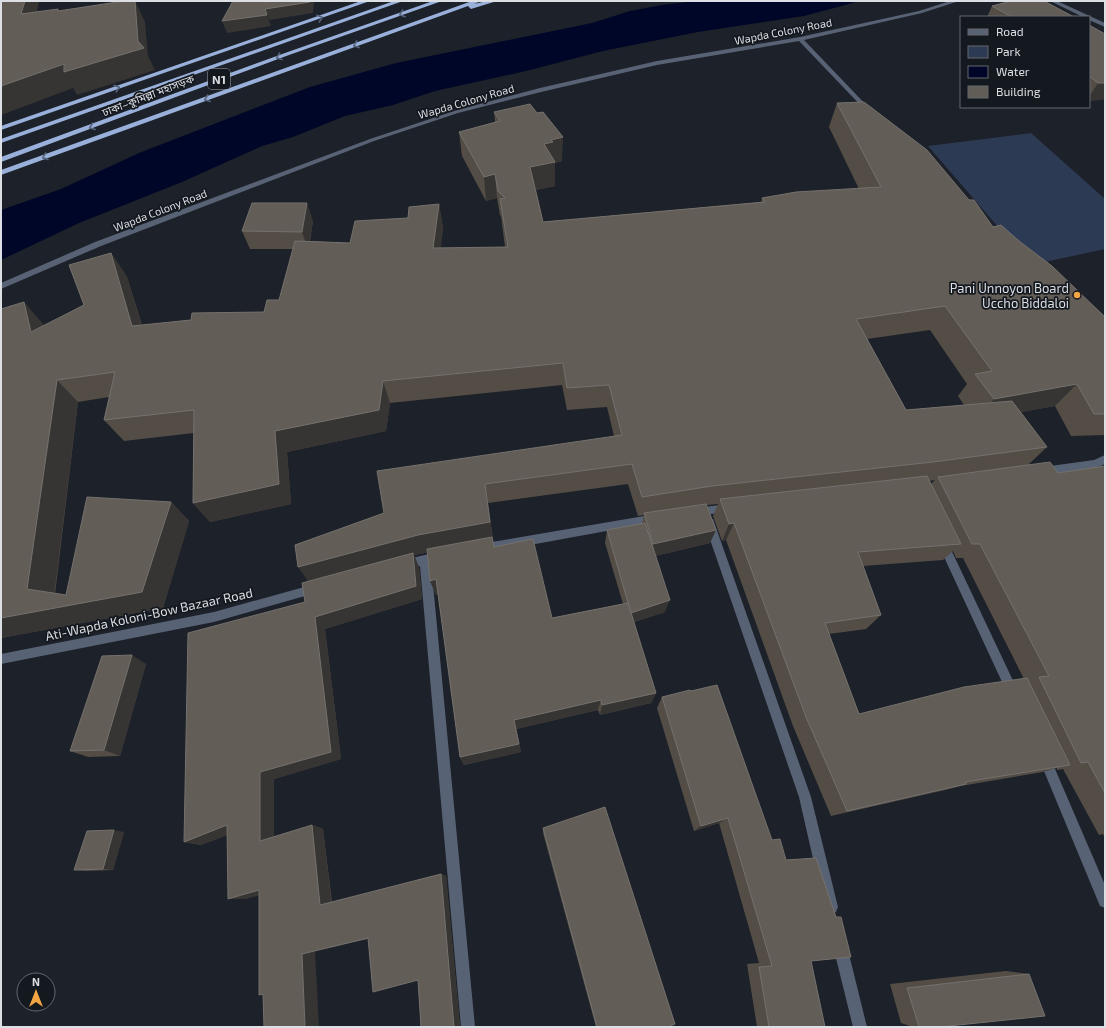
<svg xmlns="http://www.w3.org/2000/svg" width="1106" height="1028" font-family="'Exo 2','Noto Sans Bengali',sans-serif">
	<style>
		.green { fill: #2d3a54 }
		.water { fill: #000628 }
		.lines { fill: none; stroke-linecap: round; stroke-linejoin: round }
		.minor { fill: #586275; fill-rule: evenodd }
		.trunk { fill: #99b0db; fill-rule: evenodd }
		.wall { fill: #534d46; fill-rule: evenodd }
		.shaded-wall { fill: #373533 }
		.building { fill: #625d57; stroke: #75716d }
		.oneway { stroke: #56647d }
		.poi-dot { fill: #f3a443; stroke: #14181f; stroke-width: 1.5 }
		.labels { text-anchor: middle; dominant-baseline: central; stroke-width: 3.5; stroke-linejoin: round; paint-order: stroke }
		.far-street-label { font-size: 11px; fill: #dcdfe4; stroke: #14181f }
		.shield { fill: #14181f; stroke: #a0a3a9; stroke-width: 1 }
		.shield-label { font-size: 12px; font-weight: bold; fill: #dcdfe4 }
		.poi-label { font-size: 13px; fill: #dcdfe4; stroke: #14181f; text-anchor: end }
		.street-label { font-size: 13px; fill: #dcdfe4; stroke: #14181f }
	</style>
	<rect width="100%" height="100%" fill="#1d2129"/>
	<polygon class="green" points="1031,133 1105,199 1105,249 1031,265 928,146"/>
	<polygon class="water" points="696,1 860,1 804,16 698,32 603,51 526,71 435,91 393,105 345,116 293,137 262,146 182,182 79,223 1,260 1,210 61,189 139,153 310,87 396,63 592,23 630,11 662,5"/>
	<g class="lines">
		<g class="minor">
			<polygon points="950,1 959,1 922,13 804,40 871,110 871,112 867,112 799,41 657,65 541,92 458,113 374,141 101,246 1,289 1,283 95,242 370,139 454,111 540,88 657,61 800,37 919,11"/>
			<polygon points="1050,1 1057,1 1105,23 1105,27 1089,20 1089,17 1083,17"/>
			<polygon points="1105,455 1105,464 1096,468 1043,475 1040,474 1038,471 1040,468 1043,467 1094,460"/>
			<polygon points="729,504 733,505 734,508 733,511 729,512 695,516 691,515 690,512 691,509 695,508"/>
			<polygon points="656,514 660,515 661,518 660,521 656,522 480,554 476,552 475,549 476,546 480,544"/>
			<polygon points="709,518 713,519 714,522 811,797 838,907 836,912 831,914 826,912 824,907 799,797 704,522 705,519"/>
			<polygon points="943,539 947,541 1017,689 1019,693 1017,697 1013,699 1009,697 938,544 939,541"/>
			<polygon points="441,551 445,553 446,556 445,559 431,563 475,1027 461,1027 420,566 404,570 400,568 399,565 400,562 404,560"/>
			<polygon points="315,584 319,586 320,589 319,592 214,622 1,664 1,654 214,612"/>
			<polygon points="1045,753 1049,755 1105,885 1105,908 1100,906 1039,759 1041,755"/>
			<polygon points="840,939 845,941 847,946 867,1027 853,1027 833,946 835,941"/>
		</g>
		<g class="trunk">
			<polygon points="361,1 370,1 1,130 1,126"/>
			<polygon points="394,1 403,1 1,143 1,139"/>
			<polygon points="433,1 442,1 289,55 1,162 1,157 285,53"/>
			<polygon points="472,1 481,1 474,4 487,1 497,1 471,9 468,6 1,175 1,170"/>
		</g>
	</g>
	<g class="wall">
		<polygon points="992,6 1074,17 987,17"/>
		<polygon points="1089,25 1105,99 1089,101"/>
		<path d="M837,103L969,200L993,227L1105,317V435L1071,436L1055,406L1021,412L1047,447L1028,465L1058,473L1105,466V839L1103,834L1099,835L1063,769L1057,770V768L1043,772L961,786L945,790L831,816L793,726L726,540L722,541L713,516L718,504L707,505L716,530L710,543L655,556L665,612L634,622L656,693L651,703L600,715L598,710L516,729L521,752L464,765L460,757L438,594L436,595L430,581L428,552L425,553L414,555L419,567L422,599L325,629L341,759L274,779V837L312,825L323,829L332,902L441,874L446,876L460,1027H421L418,980L368,939L315,951L263,994L259,895L245,899L227,835L201,845L184,842L305,602L309,582L295,545L614,436L607,407L567,410L562,385L390,403L386,431L287,452L291,504L210,522L193,503L194,433L124,441L104,420L109,397L78,402L55,594L66,595L171,502L189,521L163,608L1,638L44,325V326L84,305L111,253L127,277L142,325L264,312L279,300L293,249H250L242,231L313,221L310,241L350,243L439,204L443,229L440,248L505,247L501,216L500,215L497,198L486,201L462,156L459,132L495,122L494,112L562,161L555,163V186L536,190L543,222L761,202L762,198L859,189L829,127ZM930,330L967,384L958,396L964,405L906,410L867,339ZM935,480L931,484L929,481ZM628,484L638,516L644,515L642,524L607,530L605,543L623,604L552,618L494,547L488,503ZM953,551L956,558H963L1024,679L859,714L829,634L866,629L881,615L863,566L943,560Z"/>
		<polygon points="146,664 120,756 88,757 70,751"/>
		<polygon points="662,697 772,840 786,860 836,917 841,917 811,961 825,1027 757,1027 747,964 759,963 719,823 694,831 657,708"/>
		<polygon points="543,828 668,1027 596,1027 543,833"/>
		<polygon points="124,832 113,870 86,871 74,870"/>
		<polygon points="1006,971 1029,974 939,1027 913,1027 901,1023 890,984"/>
	</g>
	<g class="shaded-wall">
		<polygon points="25,1 39,1 37,11 39,15 21,14"/>
		<polygon points="135,1 145,22 148,56 155,70 77,95 73,88 1,115 1,86 64,64 138,41"/>
		<polygon points="310,1 314,1 313,13 269,20 265,9"/>
		<polygon points="267,15 271,26 227,33 222,21"/>
		<polygon points="1098,83 1105,83 1105,99 1089,101 1089,97"/>
		<polygon points="563,137 562,161 555,163 555,186 531,191 530,167 544,144 551,140"/>
		<polygon points="495,174 497,198 486,201 484,177"/>
		<polygon points="307,203 313,221 308,249 302,232"/>
		<polygon points="439,204 443,229 438,272 433,248"/>
		<polygon points="111,253 127,277 149,349 132,326"/>
		<polygon points="24,302 44,325 52,355 31,332"/>
		<polygon points="57,380 78,402 53,605 27,589"/>
		<polygon points="383,381 390,403 386,431 287,452 291,504 210,522 193,503 275,431"/>
		<polygon points="1077,384 1055,406 975,421 994,399"/>
		<polygon points="485,484 493,540 425,553 414,555 419,567 422,599 325,629 341,759 274,779 274,844 260,841 260,772 310,584 298,567"/>
		<polygon points="171,502 189,521 163,608 1,638 1,618 142,592"/>
		<polygon points="734,523 726,540 722,541 729,524"/>
		<polygon points="716,530 710,543 650,557 653,544"/>
		<polygon points="436,579 441,593 436,595 430,581"/>
		<polygon points="670,600 665,612 628,624 631,613"/>
		<polygon points="132,655 146,664 120,756 104,750"/>
		<polygon points="656,693 651,703 600,715 602,705"/>
		<polygon points="601,700 598,710 516,729 521,752 464,765 460,757 514,720"/>
		<polygon points="728,818 719,823 694,831 701,826"/>
		<polygon points="227,825 243,829 201,845 184,842"/>
		<polygon points="312,825 323,829 332,906 320,905"/>
		<polygon points="114,830 124,832 113,870 103,869"/>
		<polygon points="441,874 446,876 460,1027 454,1027"/>
		<polygon points="259,890 274,891 245,899 228,899"/>
		<polygon points="315,951 319,1027 305,1027 302,954"/>
	</g>
	<g class="building">
		<polygon points="1,1 25,1 21,14 58,9 58,11 124,1 135,1 138,41 144,48 64,72 64,64 1,86"/>
		<polygon points="233,1 310,1 310,2 265,9 267,15 222,21"/>
		<polygon points="1011,1 1044,1 1074,17 1012,17 992,6"/>
		<polygon points="1089,25 1105,34 1105,83 1098,83 1089,76"/>
		<polygon points="864,102 927,150 969,200 974,200 993,227 1001,225 1019,241 1052,266 1105,317 1105,414 1094,414 1077,384 994,399 975,374 992,371 945,306 856,319 906,410 1012,401 1047,447 933,462 712,486 642,497 632,464 485,484 490,522 418,535 298,567 295,545 384,513 377,471 622,435 609,385 567,388 563,363 383,381 379,410 275,431 279,484 193,503 194,410 104,420 115,372 57,380 27,589 66,595 87,497 171,502 142,592 1,618 1,309 24,302 31,332 84,305 69,265 111,253 132,326 191,320 192,313 264,312 267,300 279,300 295,241 350,243 355,221 408,218 409,207 439,204 433,248 508,247 500,199 505,198 498,191 495,174 484,177 459,132 500,121 494,112 530,104 537,113 543,112 563,137 551,140 553,142 544,144 555,162 530,167 543,222 765,202 762,198 796,192 881,187 837,103"/>
		<polygon points="252,203 307,203 302,232 242,231"/>
		<polygon points="1050,462 1058,473 1105,466 1105,793 1088,762 1081,763 1039,677 1049,676 980,544 972,544 938,477"/>
		<polygon points="927,476 961,544 858,552 881,615 825,623 859,714 964,687 1027,678 1070,765 965,782 966,784 847,811 806,717 734,523 729,524 720,499"/>
		<polygon points="706,504 716,530 653,544 644,513"/>
		<polygon points="645,523 670,600 631,613 607,530"/>
		<polygon points="492,537 494,547 533,539 552,618 628,603 656,693 602,705 601,700 514,720 519,744 460,757 436,579 430,581 427,549"/>
		<polygon points="413,553 416,586 315,617 331,752 260,772 260,841 312,825 320,905 441,874 454,1027 421,1027 418,980 373,992 368,938 302,954 305,1027 264,1027 263,994 259,995 259,890 228,899 227,825 184,842 188,633 305,602 302,583"/>
		<polygon points="132,655 104,750 70,751 102,656"/>
		<polygon points="717,685 772,840 780,839 786,860 816,858 836,917 841,917 851,957 811,961 825,1027 769,1027 759,967 772,966 728,818 701,826 662,697 690,690 691,691"/>
		<polygon points="605,807 675,1024 668,1027 597,1027 543,828"/>
		<polygon points="114,830 103,869 74,870 87,831"/>
		<polygon points="1029,974 1045,1016 939,1027 919,1027 907,988"/>
	</g>
	<defs><path id="oneway-chevron" d="M-2-3.5L2.5 0L-2 3.5" fill="none" stroke-width="1.6" stroke-linecap="round" stroke-linejoin="round"/></defs>
	<g class="oneway">
		<use href="#oneway-chevron" transform="translate(402 14) rotate(161)"/>
		<use href="#oneway-chevron" transform="translate(320 18) rotate(-19)"/>
		<use href="#oneway-chevron" transform="translate(356 45) rotate(160)"/>
		<use href="#oneway-chevron" transform="translate(279 57) rotate(159)"/>
		<use href="#oneway-chevron" transform="translate(117 88) rotate(-19)"/>
		<use href="#oneway-chevron" transform="translate(207 99) rotate(160)"/>
		<use href="#oneway-chevron" transform="translate(92 127) rotate(159)"/>
		<use href="#oneway-chevron" transform="translate(45 157) rotate(160)"/>
	</g>
	<circle class="poi-dot" cx="1077" cy="295" r="4"/>
	<g class="labels">
		<g class="far-street-label">
			<text transform="translate(783 31) rotate(-11)">Wapda Colony Road</text>
			<text transform="translate(148 95) rotate(-21)">ঢাকা–কুমিল্লা মহাসড়ক</text>
			<text transform="translate(466 101) rotate(-16)">Wapda Colony Road</text>
			<text transform="translate(160 210) rotate(-21)">Wapda Colony Road</text>
		</g>
		<rect class="shield" x="208" y="69" width="22" height="20" rx="3"/>
		<g class="shield-label">
			<text x="219" y="79">N1</text>
		</g>
		<g class="poi-label">
			<text x="1069" y="288">Pani Unnoyon Board<tspan x="1069" dy="15">Uccho Biddaloi</tspan></text>
		</g>
		<g class="street-label">
			<text transform="translate(149 614) rotate(-12)">Ati-Wapda Koloni-Bow Bazaar Road</text>
		</g>
	</g>
	<rect width="1106" height="1028" fill="none" stroke="#dcdfe4" stroke-width="4"/>
	<rect x="960" y="16" width="130" height="92" fill="#14181f" stroke="#64686e"/>
	<rect x="968" y="29" width="20" height="6" fill="#586275" stroke="#64686e"/>
	<text x="996" y="36" font-size="12" fill="#dcdfe4">Road</text>
	<rect x="968" y="46" width="20" height="12" fill="#2d3a54" stroke="#64686e"/>
	<text x="996" y="56" font-size="12" fill="#dcdfe4">Park</text>
	<rect x="968" y="66" width="20" height="12" fill="#000628" stroke="#64686e"/>
	<text x="996" y="76" font-size="12" fill="#dcdfe4">Water</text>
	<rect x="968" y="86" width="20" height="12" fill="#625d57" stroke="#64686e"/>
	<text x="996" y="96" font-size="12" fill="#dcdfe4">Building</text>
	<g transform="translate(36 992)"><circle r="19" fill="#14181f" stroke="#64686e"/>
	<path d="M0-3L7 15L0 10L-7 15Z" fill="#f3a443"/>
	<text y="-6" font-size="11" font-weight="bold" text-anchor="middle" fill="#dcdfe4">N</text>
	</g>
</svg>
